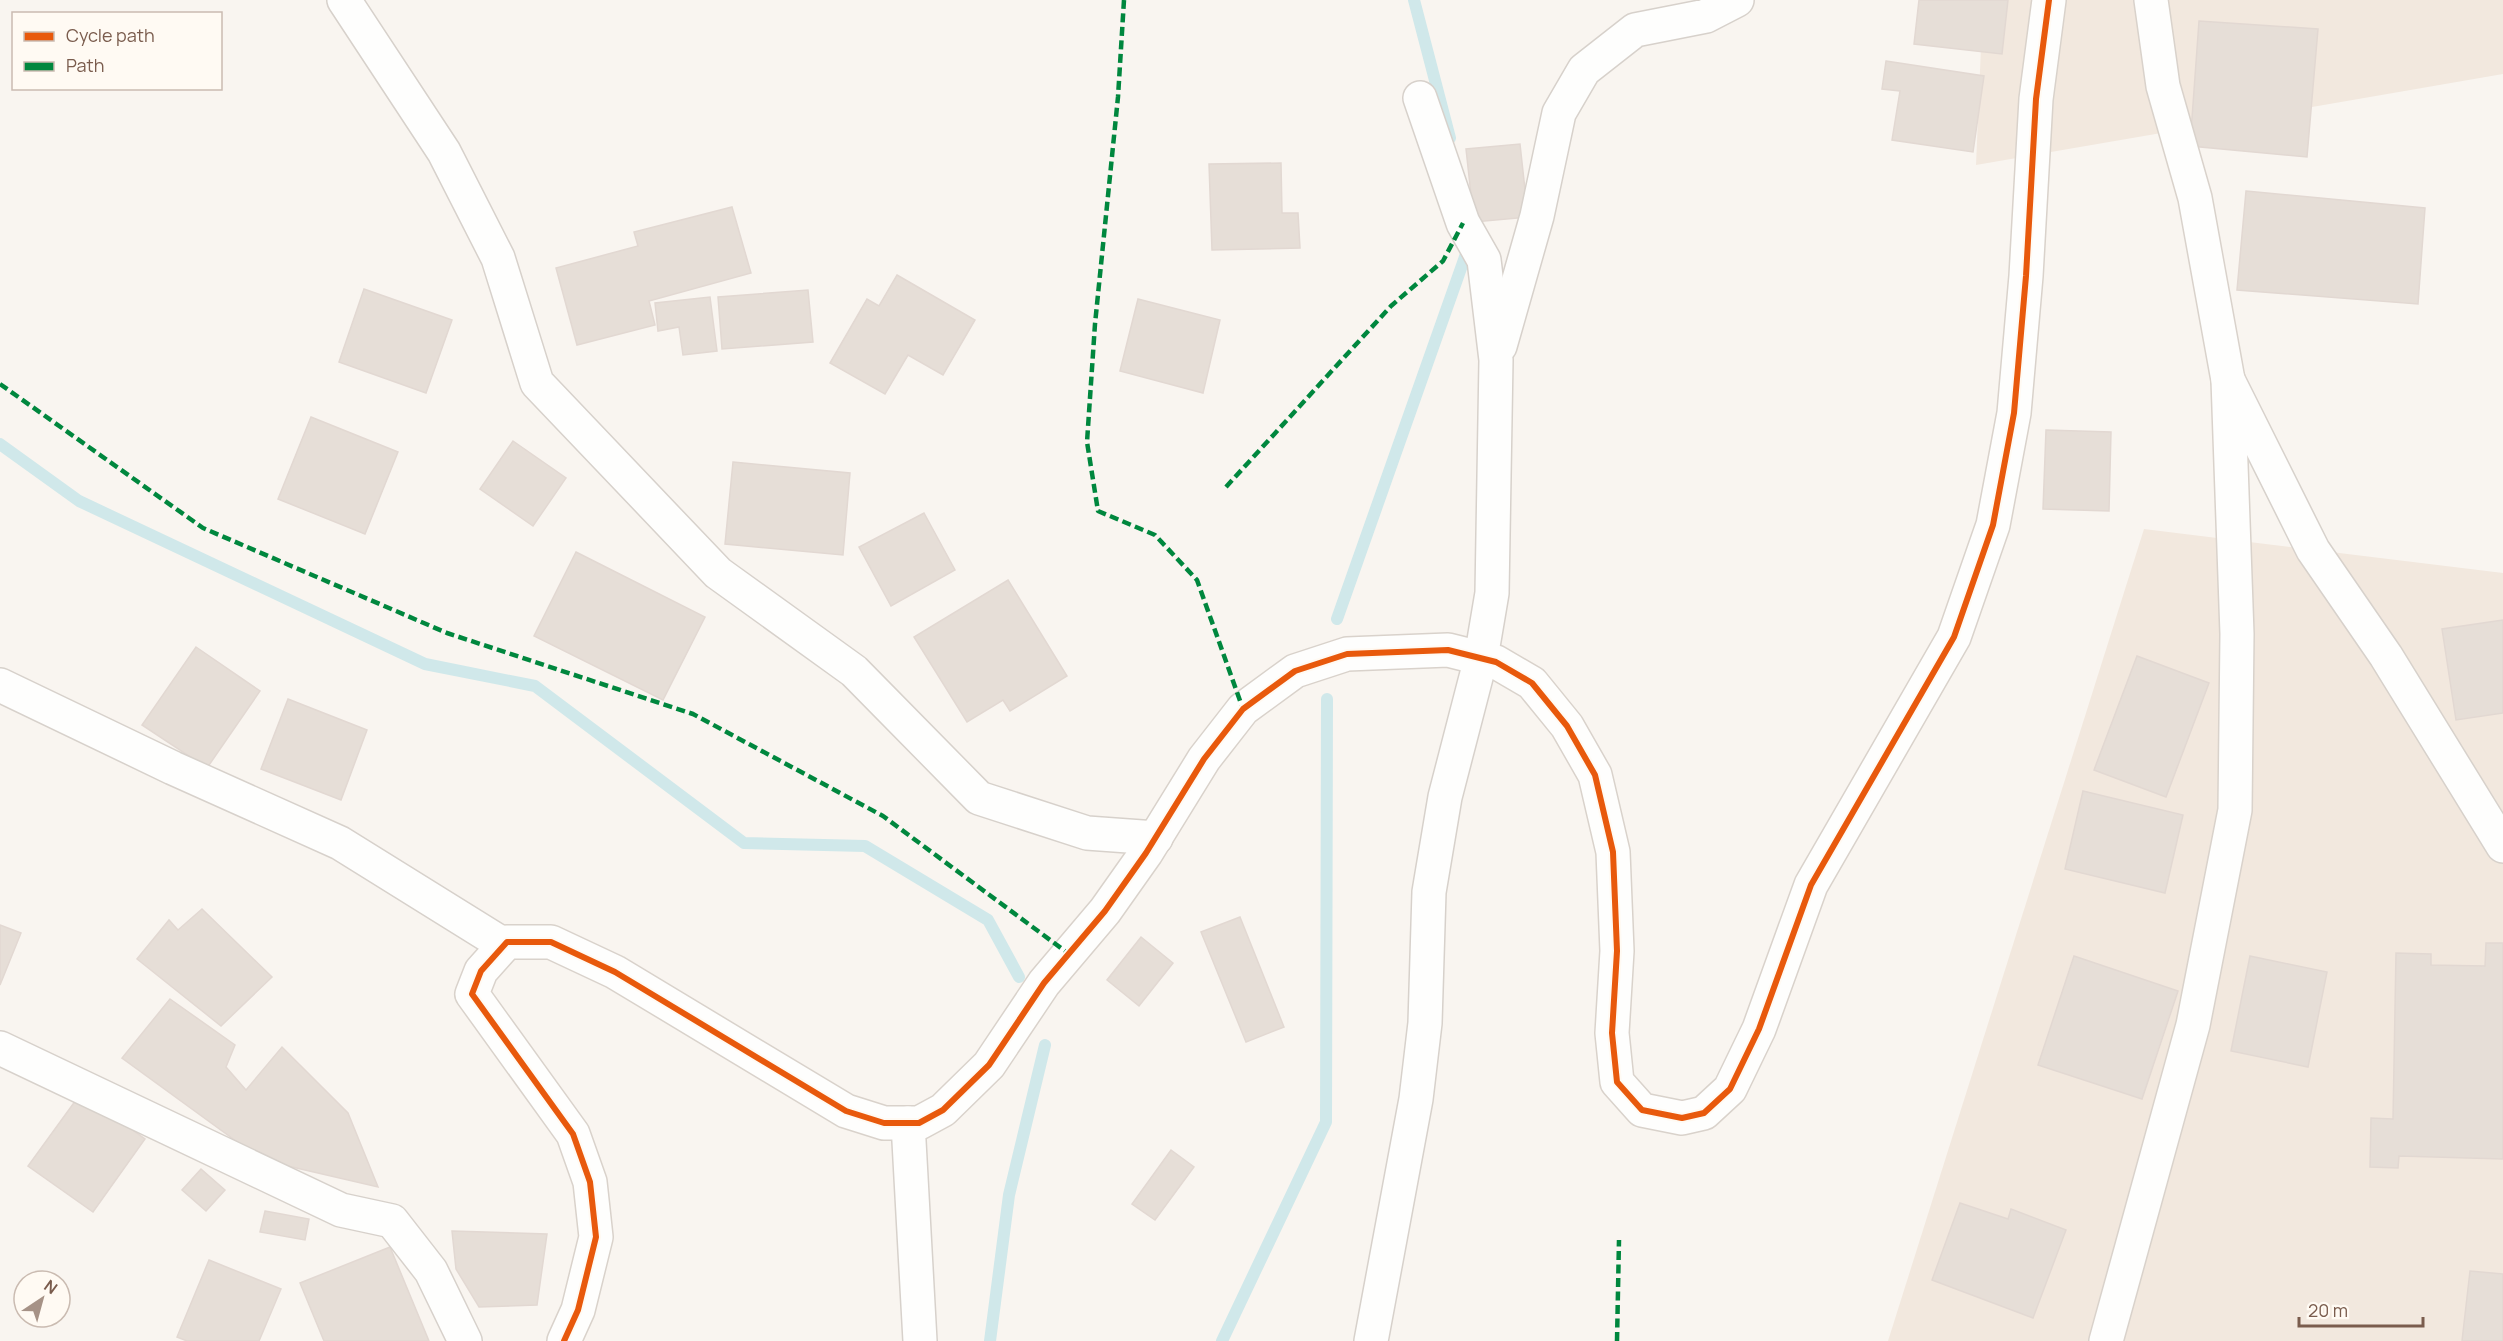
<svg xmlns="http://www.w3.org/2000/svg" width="2503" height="1341" font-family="Manrope,sans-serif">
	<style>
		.residential { fill: #f2e8de }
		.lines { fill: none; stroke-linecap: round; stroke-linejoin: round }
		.stream { stroke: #d0e8ea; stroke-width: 12 }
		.building { fill: #e6ded7; stroke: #e2d8d2; stroke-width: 1.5 }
		.street-casing { stroke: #d7d1cb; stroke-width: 36 }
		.secondary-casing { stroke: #d9d2cb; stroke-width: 36 }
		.street { stroke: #fefefd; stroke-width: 33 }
		.secondary { stroke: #fefefd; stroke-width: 33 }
		.quiet { stroke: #00873e; stroke-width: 4.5; stroke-dasharray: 9 4.5; stroke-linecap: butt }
		.cycleway-casing { stroke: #fffaf3; stroke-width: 10 }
		.cycleway { stroke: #e8590c; stroke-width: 6 }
	</style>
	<rect width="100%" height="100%" fill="#f9f5f0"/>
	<g class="residential">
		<polygon points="1983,0 2503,0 2503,74 1976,165"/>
		<polygon points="2144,529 2503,573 2503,1341 1888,1341"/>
	</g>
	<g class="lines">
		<g class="stream">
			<polyline points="1414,0 1450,138"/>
			<polyline points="0,444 79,501 425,664 535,686 744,843 865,846 988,920 1019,977"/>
			<polyline points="1337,619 1466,254"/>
			<polyline points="990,1341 1009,1195 1045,1045"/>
			<polyline points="1222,1341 1326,1122 1327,699"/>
		</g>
	</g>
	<g class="building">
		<polygon points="1919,0 2008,0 2002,54 1914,44"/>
		<polygon points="2199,21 2318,29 2307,157 2190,146"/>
		<polygon points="1886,61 1984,76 1973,152 1892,140 1900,91 1882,89"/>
		<polygon points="1520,144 1528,217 1474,222 1466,149"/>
		<polygon points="1281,163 1282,213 1298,213 1300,248 1212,250 1209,164"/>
		<polygon points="2246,191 2425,208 2418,304 2237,290"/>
		<polygon points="732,207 751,273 649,301 655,325 577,345 556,268 638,246 634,232"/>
		<polygon points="897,275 975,320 943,375 908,355 885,394 830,363 867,299 879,306"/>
		<polygon points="364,289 452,320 426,393 339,362"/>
		<polygon points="808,290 813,342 722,349 718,297"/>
		<polygon points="710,297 717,351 683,355 679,327 658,331 655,303"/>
		<polygon points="1138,299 1220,320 1203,393 1120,371"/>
		<polygon points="311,417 398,452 365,534 278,499"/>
		<polygon points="2046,430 2111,432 2109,511 2043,509"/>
		<polygon points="513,441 566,478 533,526 480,489"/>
		<polygon points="733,462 850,473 843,555 725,544"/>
		<polygon points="924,513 955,570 891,606 859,547"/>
		<polygon points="576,552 705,617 663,700 534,636"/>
		<polygon points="1008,580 1067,676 1010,711 1003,700 967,722 914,637"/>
		<polygon points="2503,620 2503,713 2456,720 2442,629"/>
		<polygon points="196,647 260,691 207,768 142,725"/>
		<polygon points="2137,656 2209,683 2166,797 2094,770"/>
		<polygon points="288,699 367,730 341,800 261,769"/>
		<polygon points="2083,791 2183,815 2165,893 2065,869"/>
		<polygon points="202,909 272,977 221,1026 137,959 169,920 178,930"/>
		<polygon points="1240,917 1284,1027 1246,1042 1201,932"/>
		<polygon points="0,925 21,933 0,985"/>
		<polygon points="1141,937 1173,963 1139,1006 1107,980"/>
		<polygon points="2486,943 2503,943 2503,1159 2399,1156 2398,1168 2370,1167 2371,1118 2393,1119 2396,953 2431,954 2431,965 2485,966"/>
		<polygon points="2074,956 2178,991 2142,1099 2038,1065"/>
		<polygon points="2250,956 2327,972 2308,1067 2231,1051"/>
		<polygon points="170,999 235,1045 226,1067 246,1090 282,1047 348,1113 378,1187 262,1160 122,1058"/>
		<polygon points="81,1093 145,1139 93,1212 28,1166"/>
		<polygon points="1171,1150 1194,1167 1155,1220 1132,1204"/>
		<polygon points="201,1169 225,1190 206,1211 182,1190"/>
		<polygon points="1960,1203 2008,1219 2011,1209 2066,1230 2033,1318 1932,1280"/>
		<polygon points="265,1211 309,1219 305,1240 260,1232"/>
		<polygon points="452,1231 547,1234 537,1305 479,1307 456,1269"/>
		<polygon points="390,1247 429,1341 324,1341 300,1283"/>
		<polygon points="209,1260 281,1289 259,1341 187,1341 177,1337"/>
		<polygon points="2470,1271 2503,1274 2503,1341 2462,1341"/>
	</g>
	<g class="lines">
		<g class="street-casing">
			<g id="street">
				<polyline points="344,0 444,152 498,258 537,383 718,573 854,671 979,798 1087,833 1156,838"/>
				<polyline points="1500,346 1537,216 1559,113 1584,70 1635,30 1706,16 1737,0"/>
				<polyline points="2228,380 2313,550 2386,656 2503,846"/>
				<polyline points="0,685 173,768 340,843 504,945"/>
				<polyline points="0,1048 341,1210 392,1221 431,1271 465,1341"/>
				<polyline points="908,1123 920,1341"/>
				<polyline points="1371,1341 1416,1099 1425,1023 1429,892 1445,797 1481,658 1492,593 1496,360 1484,260 1463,223 1420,98"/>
			</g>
		</g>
		<g class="secondary-casing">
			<g id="secondary">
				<polyline points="564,1341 578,1310 596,1237 590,1182 573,1134 472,994 481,971 507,942 551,942 615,972 846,1111 884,1123 919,1123 943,1110 989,1065 1044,983 1105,911 1146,853 1204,759 1243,709 1295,671 1347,654 1448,650 1496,662 1532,683 1567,726 1595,775 1613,852 1617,951 1612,1033 1617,1082 1642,1110 1682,1118 1704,1113 1730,1089 1759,1029 1811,885 1954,637 1993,525 2014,413 2026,276 2036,99 2049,0"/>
				<polyline points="2106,1341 2193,1025 2235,810 2237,634 2228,380 2195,198 2163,86 2151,0"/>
			</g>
		</g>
		<use href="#street" class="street"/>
		<use href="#secondary" class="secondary"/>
		<g class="quiet">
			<polyline points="1124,0 1118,97 1095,324 1087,442 1098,511 1155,535 1197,580 1243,709"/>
			<polyline points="0,384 203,528 447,633 693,714 883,816 1069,954"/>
			<polyline points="1226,487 1391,306 1443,261 1463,223"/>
			<polyline points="1617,1341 1619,1240"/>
		</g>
		<g class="cycleway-casing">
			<polyline id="cycleway" points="564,1341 578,1310 596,1237 590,1182 573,1134 472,994 481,971 507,942 551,942 615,972 846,1111 884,1123 919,1123 943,1110 989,1065 1044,983 1105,911 1146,853 1204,759 1243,709 1295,671 1347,654 1448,650 1496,662 1532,683 1567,726 1595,775 1613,852 1617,951 1612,1033 1617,1082 1642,1110 1682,1118 1704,1113 1730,1089 1759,1029 1811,885 1954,637 1993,525 2014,413 2026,276 2036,99 2049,0"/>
		</g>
		<use href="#cycleway" class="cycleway"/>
	</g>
	<rect x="12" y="12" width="210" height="78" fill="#fffaf3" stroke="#cabbb1" stroke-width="1.5"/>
	<rect x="24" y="32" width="30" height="9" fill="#e8590c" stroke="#cabbb1" stroke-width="1.5"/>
	<text x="66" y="42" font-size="18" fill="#7a5c4d">Cycle path</text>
	<rect x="24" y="62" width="30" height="9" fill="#00873e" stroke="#cabbb1" stroke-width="1.5"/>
	<text x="66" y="72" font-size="18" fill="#7a5c4d">Path</text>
	<g transform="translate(42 1299) rotate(36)"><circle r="28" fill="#fffaf3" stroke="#cabbb1" stroke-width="1.5"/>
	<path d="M0-4.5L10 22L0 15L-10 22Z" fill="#a69286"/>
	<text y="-9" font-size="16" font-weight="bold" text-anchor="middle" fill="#7a5c4d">N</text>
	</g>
	<path d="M2299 1317v9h124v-9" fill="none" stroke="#7a5c4d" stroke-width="3"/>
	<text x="2308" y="1317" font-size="18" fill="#7a5c4d" stroke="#fffaf3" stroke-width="4.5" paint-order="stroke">20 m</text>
</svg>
